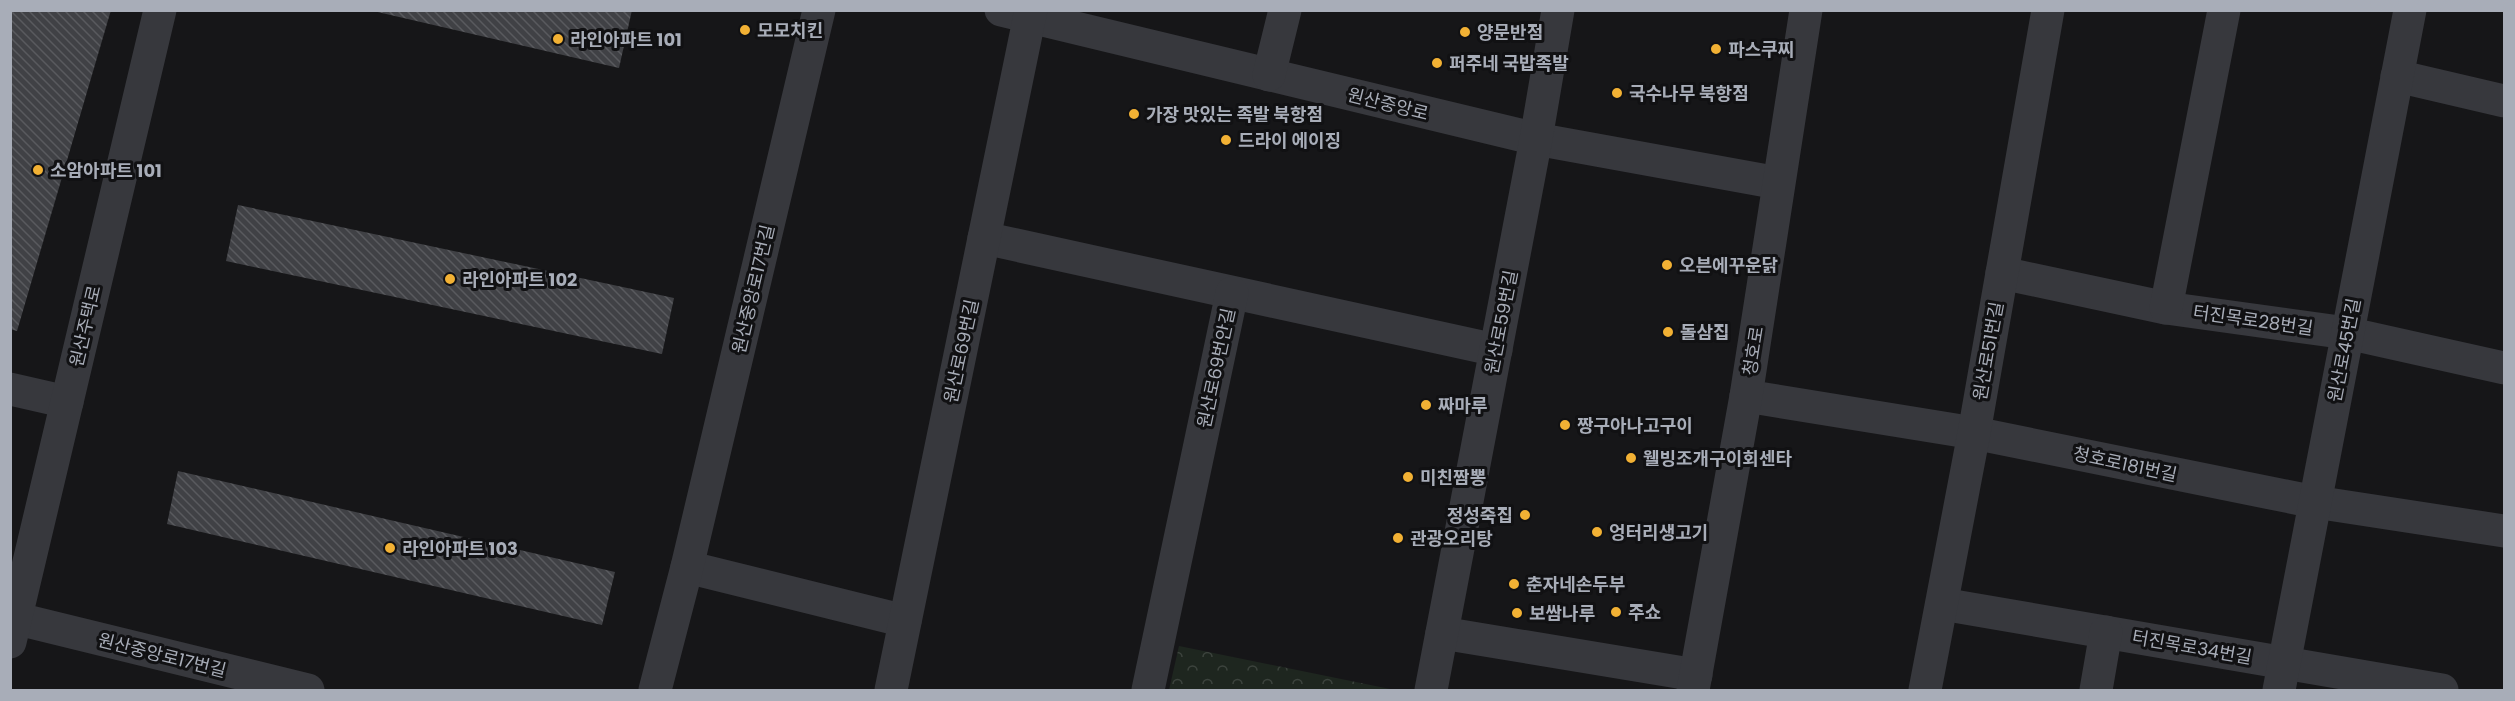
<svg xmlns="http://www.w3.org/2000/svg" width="2515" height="701" font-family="Poppins,'Noto Sans KR',sans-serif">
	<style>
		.park { fill: url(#park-crowns) }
		.building { fill: url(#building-back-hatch) }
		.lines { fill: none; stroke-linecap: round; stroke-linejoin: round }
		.minor { stroke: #37383d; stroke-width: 33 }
		.poi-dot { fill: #f2b134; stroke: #111113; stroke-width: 2 }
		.labels { text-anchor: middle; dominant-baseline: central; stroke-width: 6; stroke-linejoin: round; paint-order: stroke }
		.poi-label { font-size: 18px; font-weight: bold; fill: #a8adb8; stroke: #111113; text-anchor: start }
		.street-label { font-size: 18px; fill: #a8adb8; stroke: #111113 }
	</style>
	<defs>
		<pattern id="park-crowns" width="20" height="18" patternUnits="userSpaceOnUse" patternTransform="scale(1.5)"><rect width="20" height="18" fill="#1e261f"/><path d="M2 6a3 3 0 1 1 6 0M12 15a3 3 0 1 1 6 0" fill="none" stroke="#3c433d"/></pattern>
		<pattern id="building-back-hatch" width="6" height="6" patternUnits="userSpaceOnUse" patternTransform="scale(1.5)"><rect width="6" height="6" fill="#404145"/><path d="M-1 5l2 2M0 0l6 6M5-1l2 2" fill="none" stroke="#595a5e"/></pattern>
	</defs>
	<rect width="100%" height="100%" fill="#161618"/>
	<polygon class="park" points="1179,646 1395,690 1169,690"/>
	<g class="building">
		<polygon points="10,10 111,10 17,331 10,329"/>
		<polygon points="369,10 632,10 619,68"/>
		<polygon points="238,205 674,298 662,354 226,261"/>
		<polygon points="178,471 615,572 602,625 167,524"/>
	</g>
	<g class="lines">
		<g class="minor">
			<polyline points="1001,10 1536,139 1778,183"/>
			<polyline points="1269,75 1285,10"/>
			<polyline points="2397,76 2504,101"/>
			<polyline points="984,238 1496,350"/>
			<polyline points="2002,273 2166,308 2347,333 2504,368"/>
			<polyline points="2166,308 2224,10"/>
			<polyline points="10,389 67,402"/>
			<polyline points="1746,396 1974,433 2315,502 2504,531"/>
			<polyline points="687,567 905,621"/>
			<polyline points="1942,604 2442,690"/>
			<polyline points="10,617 308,690"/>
			<polyline points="1442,633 1696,675"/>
			<polyline points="10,642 160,10"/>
			<polyline points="655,690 687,567 819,10"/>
			<polyline points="891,690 1031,10"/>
			<polyline points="1148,690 1232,293"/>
			<polyline points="1431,690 1536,139 1558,10"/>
			<polyline points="1693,690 1746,396 1806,10"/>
			<polyline points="1925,690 1974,433 2048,10"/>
			<polyline points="2096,690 2106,632"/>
			<polyline points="2279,690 2410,10"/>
		</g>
	</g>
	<g class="poi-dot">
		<circle cx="745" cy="30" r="6"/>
		<circle cx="1465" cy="32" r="6"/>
		<circle cx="558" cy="39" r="6"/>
		<circle cx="1716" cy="49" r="6"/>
		<circle cx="1437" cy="63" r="6"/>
		<circle cx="1617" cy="93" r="6"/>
		<circle cx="1134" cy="114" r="6"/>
		<circle cx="1226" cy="140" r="6"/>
		<circle cx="38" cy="170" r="6"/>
		<circle cx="1667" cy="265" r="6"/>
		<circle cx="450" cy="279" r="6"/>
		<circle cx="1668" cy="332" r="6"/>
		<circle cx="1426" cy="405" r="6"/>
		<circle cx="1565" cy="425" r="6"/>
		<circle cx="1631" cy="458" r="6"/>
		<circle cx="1408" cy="477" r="6"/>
		<circle cx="1525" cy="515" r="6"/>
		<circle cx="1597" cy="532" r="6"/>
		<circle cx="1398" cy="538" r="6"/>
		<circle cx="390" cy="548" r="6"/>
		<circle cx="1514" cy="584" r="6"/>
		<circle cx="1616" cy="612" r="6"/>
		<circle cx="1517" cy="613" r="6"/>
	</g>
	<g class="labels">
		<g class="poi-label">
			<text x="757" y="30">모모치킨</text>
			<text x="1477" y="32">양문반점</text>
			<text x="570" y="39">라인아파트 101</text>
			<text x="1728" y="49">파스쿠찌</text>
			<text x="1449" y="63">퍼주네 국밥족발</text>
			<text x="1629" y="93">국수나무 북항점</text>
			<text x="1146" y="114">가장 맛있는 족발 북항점</text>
			<text x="1238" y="140">드라이 에이징</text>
			<text x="50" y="170">소암아파트 101</text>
			<text x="1679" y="265">오븐에꾸운닭</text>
			<text x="462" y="279">라인아파트 102</text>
			<text x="1680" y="332">돌삼집</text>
			<text x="1438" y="405">짜마루</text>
			<text x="1577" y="425">짱구아나고구이</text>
			<text x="1643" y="458">웰빙조개구이회센타</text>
			<text x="1420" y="477">미친짬뽕</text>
			<text x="1513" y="515" text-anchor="end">정성죽집</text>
			<text x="1609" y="532">엉터리생고기</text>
			<text x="1410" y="538">관광오리탕</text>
			<text x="402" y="548">라인아파트 103</text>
			<text x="1526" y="584">춘자네손두부</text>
			<text x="1628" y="612">주쇼</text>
			<text x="1529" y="613">보쌈나루</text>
		</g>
		<g class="street-label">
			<text transform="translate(1388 104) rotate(14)">원산중앙로</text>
			<text transform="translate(753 289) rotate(-77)">원산중앙로17번길</text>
			<text transform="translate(2253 320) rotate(8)">터진목로28번길</text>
			<text transform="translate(1501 322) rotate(-79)">원산로59번길</text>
			<text transform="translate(85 326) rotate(-77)">원산주택로</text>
			<text transform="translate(2344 350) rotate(-79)">원산로45번길</text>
			<text transform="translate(961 351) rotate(-78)">원산로69번길</text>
			<text transform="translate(1753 351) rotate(-81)">청호로</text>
			<text transform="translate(1988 351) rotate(-80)">원산로51번길</text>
			<text transform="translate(1216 368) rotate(-78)">원산로69번안길</text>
			<text transform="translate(2125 464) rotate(12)">청호로181번길</text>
			<text transform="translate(2192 647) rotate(10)">터진목로34번길</text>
			<text transform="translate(162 655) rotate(14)">원산중앙로17번길</text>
		</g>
	</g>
	<rect width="2515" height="701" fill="none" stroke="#a8adb8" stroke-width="24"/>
</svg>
